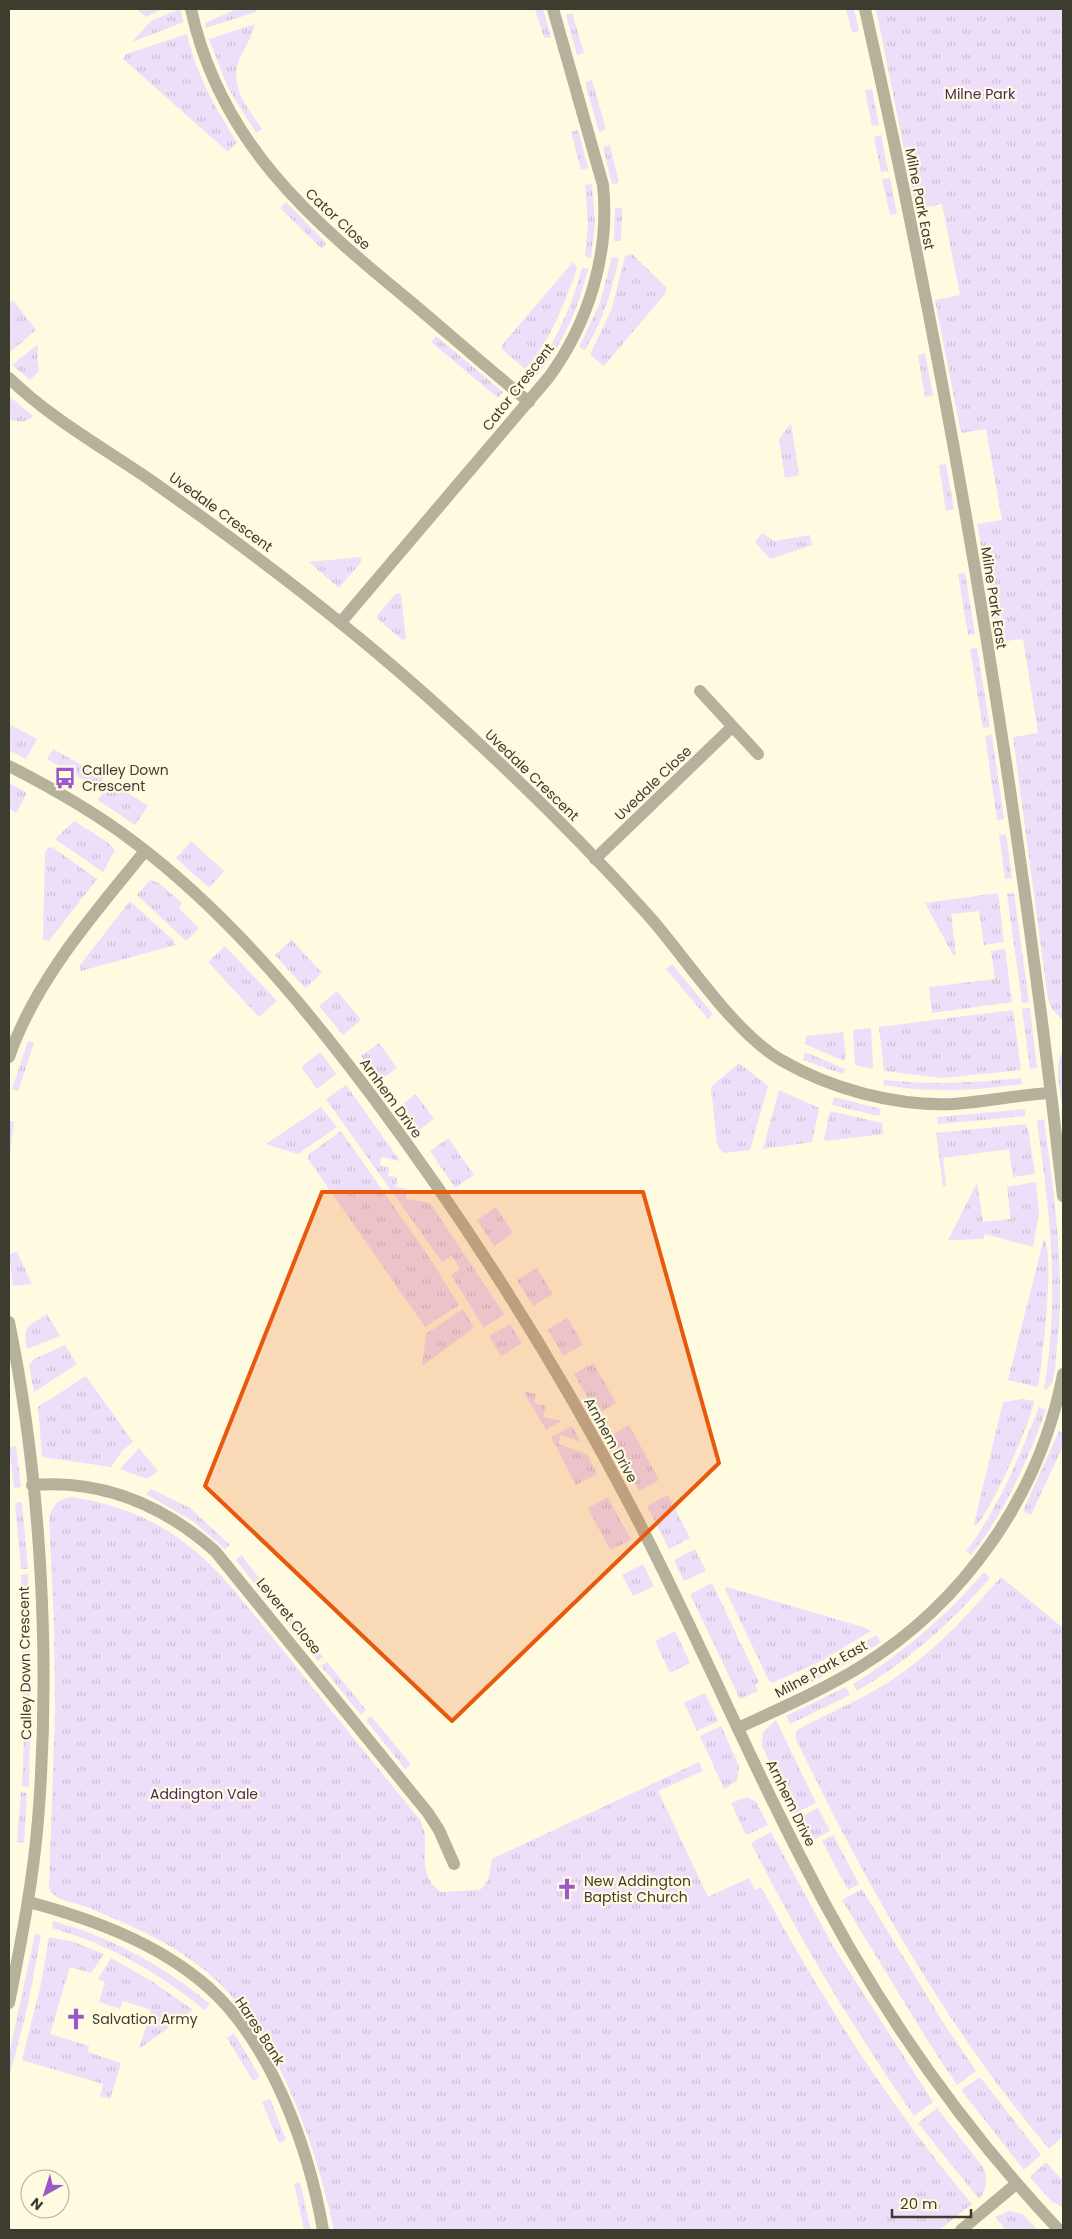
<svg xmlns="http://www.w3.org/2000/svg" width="1072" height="2239" font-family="Poppins,sans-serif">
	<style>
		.grass { fill: url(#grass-tufts) }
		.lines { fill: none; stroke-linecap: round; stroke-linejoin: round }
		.minor { stroke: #b5b19b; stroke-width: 12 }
		.marked { fill: #e8590c; fill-opacity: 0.2; stroke: #e8590c; stroke-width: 4; stroke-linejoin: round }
		.labels { text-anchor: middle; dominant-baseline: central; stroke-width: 4.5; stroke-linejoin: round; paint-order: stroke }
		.park-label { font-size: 14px; fill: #4b2a61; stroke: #fffbe1 }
		.street-label { font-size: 14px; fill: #3e3c2f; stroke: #fffbe1 }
		.poi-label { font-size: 14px; fill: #3e3c2f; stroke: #fffbe1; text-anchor: start }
	</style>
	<defs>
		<pattern id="grass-tufts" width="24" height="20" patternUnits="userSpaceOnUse" patternTransform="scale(1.25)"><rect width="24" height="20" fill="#eddef9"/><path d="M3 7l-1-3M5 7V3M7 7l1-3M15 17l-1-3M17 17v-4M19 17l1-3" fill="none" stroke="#ccbfd6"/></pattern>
	</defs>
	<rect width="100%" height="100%" fill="#fffbe1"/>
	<g class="grass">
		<polygon points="137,9 163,9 146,17"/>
		<polygon points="180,9 184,22 132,42 151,21"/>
		<polygon points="237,9 256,9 256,12 206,28 205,23"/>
		<polygon points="535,9 543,9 551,37 544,38"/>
		<polygon points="846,9 854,9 859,31 852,33"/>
		<polygon points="876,9 1063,9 1063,1021 1052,1009 1048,999 1013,737 1038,733 1023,639 998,642 977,524 1002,520 986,429 961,433 935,300 960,295 942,204 916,209"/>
		<polygon points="572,13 584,53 577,55 566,15"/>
		<path d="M255,24C253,35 246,45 241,56C227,84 246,106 262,129L256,133L228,88L209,39Z"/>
		<path d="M187,34C196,74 215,108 237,142L228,152L123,59L126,54Z"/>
		<polygon points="592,80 606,129 599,132 585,82"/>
		<polygon points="872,89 879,125 872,126 865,90"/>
		<polygon points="578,130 588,168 581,170 571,132"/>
		<polygon points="881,135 888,171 881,172 874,137"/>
		<polygon points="610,145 619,183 612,184 603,147"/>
		<polygon points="890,178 897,214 890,215 882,179"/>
		<polygon points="592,184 595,224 591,258 585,256 588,224 585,185"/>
		<polygon points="286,202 326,243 322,249 280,208"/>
		<polygon points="615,208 622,208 621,241 614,241"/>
		<polygon points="632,254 667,288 665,294 604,366 590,355 612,308 625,256"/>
		<path d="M612,257L619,258C612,290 603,322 585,350L579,347L600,303Z"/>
		<path d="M573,262L577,267L576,271C563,307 551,339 525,369L502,349V345Z"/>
		<path d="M582,268L588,269C578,309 563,346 535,377L531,373C557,342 571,307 582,268Z"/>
		<polygon points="13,300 36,330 9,353 9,304"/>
		<polygon points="436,336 503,392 498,398 431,342"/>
		<polygon points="38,344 37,358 39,371 30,380 12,365"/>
		<polygon points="925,353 933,396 925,397 918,355"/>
		<path d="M9,396L33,416C26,424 18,421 9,420Z"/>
		<polygon points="791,423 799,475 785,478 779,439"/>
		<polygon points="946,464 954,509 946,511 939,465"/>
		<polygon points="762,533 775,541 810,535 812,545 770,559 755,542"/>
		<polygon points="361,557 361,562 339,588 309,562"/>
		<polygon points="965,573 975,634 968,635 958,574"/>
		<polygon points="396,593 401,594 406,639 402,640 378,619 377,616"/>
		<polygon points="977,648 990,727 983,728 970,649"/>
		<polygon points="9,724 37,739 26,759 9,750"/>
		<polygon points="992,735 1004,819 997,820 985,736"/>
		<polygon points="53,749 104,777 98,788 47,759"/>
		<polygon points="110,781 148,806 135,825 98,800"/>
		<polygon points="9,783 27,793 16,813 9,809"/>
		<polygon points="74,821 107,842 115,850 103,872 55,839"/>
		<polygon points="1006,834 1012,878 1005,879 999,835"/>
		<polygon points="191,841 224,871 209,888 176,858"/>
		<polygon points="52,847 97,879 49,941 43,939 45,853 48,848"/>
		<polygon points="150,880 159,883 182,903 179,908 199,928 186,941 137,895"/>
		<polygon points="998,893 1004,942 984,945 979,911 951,914 956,955 953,955 925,903"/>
		<polygon points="1014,893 1029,1002 1022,1003 1007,894"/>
		<polygon points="130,901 173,940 175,945 81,971 80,965"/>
		<polygon points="292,940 322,973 305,988 275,955"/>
		<polygon points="225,946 277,1001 259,1017 208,962"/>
		<polygon points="1005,949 1012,1002 932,1013 929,987 995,979 991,951"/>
		<polygon points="672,964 713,1014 708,1019 666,969"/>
		<polygon points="337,991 361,1020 343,1035 319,1006"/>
		<polygon points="1030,1008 1037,1068 1030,1069 1022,1009"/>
		<polygon points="1013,1010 1021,1070 942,1078 884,1071 879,1027"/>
		<polygon points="871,1028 873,1069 855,1065 853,1030"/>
		<polygon points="843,1032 846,1055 844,1061 805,1044 806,1036"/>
		<polygon points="28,1041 34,1043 18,1091 12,1089"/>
		<polygon points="379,1043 397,1068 379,1081 361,1056"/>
		<path d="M1063,1051V1109C1061,1092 1053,1066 1063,1051Z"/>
		<polygon points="320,1052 336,1074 317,1089 301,1067"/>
		<polygon points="805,1052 845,1069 843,1074 803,1060"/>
		<polygon points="739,1063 768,1086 750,1150 724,1153 720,1150 717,1144 711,1087"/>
		<path d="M1021,1078L1022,1084C971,1091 934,1093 883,1085L884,1080C931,1085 974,1083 1021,1078Z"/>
		<polygon points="346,1085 400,1161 381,1157 380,1166 389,1167 388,1176 397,1177 396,1187 407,1189 406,1199 430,1203 504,1314 484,1328 451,1275 460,1269 452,1256 442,1262 326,1099"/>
		<polygon points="779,1090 819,1108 812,1142 763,1149"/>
		<polygon points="416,1094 434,1119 416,1132 398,1108"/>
		<polygon points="834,1097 881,1109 879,1116 832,1105"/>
		<polygon points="321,1107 337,1127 298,1154 266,1144"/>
		<polygon points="1025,1109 1025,1116 938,1124 937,1117"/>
		<polygon points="830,1111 882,1123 883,1134 826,1141 824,1139"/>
		<path d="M1044,1120C1055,1199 1066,1277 1056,1357C1055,1367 1055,1383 1047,1389H1044C1060,1293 1050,1216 1037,1121Z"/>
		<polygon points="9,1121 14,1121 9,1162"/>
		<polygon points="1025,1124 1028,1129 1035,1174 1013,1177 1009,1149 943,1158 946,1186 943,1186 936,1133"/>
		<polygon points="341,1131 429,1257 459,1305 425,1327 308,1159 309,1154"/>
		<polygon points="448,1138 474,1175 455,1188 430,1151"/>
		<polygon points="1036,1182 1039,1212 1033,1247 985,1234 983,1239 948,1240 977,1183 983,1222 1011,1219 1007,1187"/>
		<polygon points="496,1207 513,1233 494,1246 477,1220"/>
		<path d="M1044,1238C1055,1257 1042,1361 1038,1387L1008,1380Z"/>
		<polygon points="17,1252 32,1284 13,1286 9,1254"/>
		<polygon points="537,1268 553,1294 533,1306 517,1280"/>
		<polygon points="463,1309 474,1328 422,1366 426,1334"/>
		<path d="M47,1314L60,1336L27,1349C22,1325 29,1326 47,1314Z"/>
		<polygon points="568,1318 583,1345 563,1356 548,1329"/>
		<polygon points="510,1324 522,1343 501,1356 489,1336"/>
		<polygon points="65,1345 77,1364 34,1392 29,1365 34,1359"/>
		<polygon points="593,1363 616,1403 597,1414 574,1374"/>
		<polygon points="86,1376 133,1442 122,1451 111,1467 42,1457 38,1407"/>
		<polygon points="523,1391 536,1394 534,1403 546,1406 543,1417 561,1421 546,1430"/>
		<path d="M1023,1399L1034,1401C1033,1418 988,1517 975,1526L974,1524L1003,1402Z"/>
		<path d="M1039,1407L1046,1410C1027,1462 1005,1512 971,1555L966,1551C999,1508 1019,1457 1039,1407Z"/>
		<polygon points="629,1425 659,1480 639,1491 610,1436"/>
		<polygon points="572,1426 581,1442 561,1435 558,1444 587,1454 597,1474 576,1485 551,1437"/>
		<polygon points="1059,1431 1063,1433 1063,1446 1031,1515 1023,1511"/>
		<polygon points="16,1446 21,1487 14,1488 9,1447"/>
		<polygon points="139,1448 158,1471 147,1479 120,1469"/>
		<polygon points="151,1489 190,1508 230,1545 225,1549 194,1522 146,1494"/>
		<polygon points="668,1495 690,1538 669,1549 647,1506"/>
		<path d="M71,1497C112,1503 151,1517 185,1543C222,1570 248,1609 277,1643C324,1702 372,1761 420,1820C434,1848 412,1867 440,1892L480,1890L488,1880L492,1859L699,1762L703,1771L658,1791L708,1897L749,1878L755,1890L761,1887C822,1999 889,2106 972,2204L939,2230H334C315,2142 278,2032 207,1972C174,1944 125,1922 84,1906C73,1902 54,1901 49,1888L55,1714L54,1623L49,1517C53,1505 58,1499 71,1497Z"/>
		<polygon points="608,1497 631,1540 610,1550 588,1508"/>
		<polygon points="22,1502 28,1569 21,1569 15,1503"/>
		<polygon points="695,1549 706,1571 684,1581 674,1560"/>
		<polygon points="241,1555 280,1604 275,1609 236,1560"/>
		<polygon points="643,1564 654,1586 633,1596 622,1575"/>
		<path d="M984,1572L990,1578C951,1623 908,1661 857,1691L853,1684C903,1653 945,1617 984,1572Z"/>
		<polygon points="28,1574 30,1641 23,1641 21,1575"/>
		<path d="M1001,1577L1063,1628V2136L1049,2149C944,2025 865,1882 795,1737L797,1730C832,1711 869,1697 902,1673C940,1646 970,1612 1001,1577Z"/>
		<polygon points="712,1583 759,1682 755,1685 758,1691 740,1699 690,1594"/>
		<polygon points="727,1587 866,1628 871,1631 823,1660 772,1683 769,1681 725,1589"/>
		<polygon points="283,1608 323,1657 318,1661 278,1612"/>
		<polygon points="675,1631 690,1663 670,1673 655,1641"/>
		<path d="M876,1635L881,1642C848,1665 813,1682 777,1697L773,1690L825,1666Z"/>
		<rect x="23" y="1648" width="7" height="67"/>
		<polygon points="327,1662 366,1710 361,1715 321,1666"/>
		<polygon points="846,1687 850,1695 790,1724 786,1716"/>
		<polygon points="705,1693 718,1721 697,1731 684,1703"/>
		<polygon points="371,1716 411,1764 405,1769 366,1720"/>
		<polygon points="776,1720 816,1803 794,1814 762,1746 763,1732"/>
		<polygon points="721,1726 739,1766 737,1781 724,1789 700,1736"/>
		<polygon points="24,1736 30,1737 29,1787 22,1786"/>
		<polygon points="21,1792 27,1793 24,1843 17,1842"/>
		<polygon points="747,1797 756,1802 768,1825 746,1835 731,1803"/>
		<polygon points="818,1808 830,1831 809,1842 797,1819"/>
		<path d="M771,1832L833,1946L933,2102L914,2116C853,2028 799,1938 751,1843Z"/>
		<polygon points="833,1835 859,1884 848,1890 822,1841"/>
		<polygon points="862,1889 941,2019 976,2071 957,2085 926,2038 842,1900"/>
		<path d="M53,1921C111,1937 164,1966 210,2004L205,2010C159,1973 109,1944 52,1928Z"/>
		<polygon points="35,1934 41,1935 28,2005 10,2074 9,2054"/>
		<polygon points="49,1937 74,1942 104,1954 91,1973 70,1967 50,2034 89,2046 88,2052 121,2063 110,2099 100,2096 103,2084 22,2060 41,1984"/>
		<polygon points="111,1958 153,1982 193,2010 139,2049 151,2010 123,2001 120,2009 99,2002 105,1982 98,1979"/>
		<polygon points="234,2033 260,2077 253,2081 227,2038"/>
		<polygon points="980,2077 1041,2155 1024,2170 961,2090"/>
		<polygon points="270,2099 286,2140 279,2143 262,2102"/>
		<path d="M937,2108L983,2167C988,2179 987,2188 979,2199L918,2123Z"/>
		<polygon points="1046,2162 1063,2181 1063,2207 1051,2201 1030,2177"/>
		<polygon points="300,2182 311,2230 304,2230 294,2184"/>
		<polygon points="1009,2211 1022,2214 1038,2230 1006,2230 995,2217"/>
	</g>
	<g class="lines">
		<g class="minor">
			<path d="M191,9C220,143 310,219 411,302C450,335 489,369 529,402"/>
			<path d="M865,9C953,400 1018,798 1063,1196"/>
			<path d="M9,378C51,419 104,448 153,482C248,549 341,619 428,697C505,766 579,838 648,915C687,959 732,1031 781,1060C831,1089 894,1106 952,1104C985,1102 1017,1095 1050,1093"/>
			<path d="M341,622L549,377C589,322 610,253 603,185L553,9"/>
			<polyline points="700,691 758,754"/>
			<path d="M9,766C52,788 96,813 134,842C227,912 303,1004 372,1096C469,1226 556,1363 631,1507C691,1621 740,1740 799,1854C867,1990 955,2120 1059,2230"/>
			<polyline points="595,859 732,727"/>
			<path d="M9,1057C36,979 94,914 145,851"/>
			<path d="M9,1322C41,1478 51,1661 38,1820C33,1882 21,1942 9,2003"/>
			<path d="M32,1485C102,1479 163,1505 215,1551L428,1813L439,1830L454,1864"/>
			<path d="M738,1728C779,1709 821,1691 860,1667C964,1603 1040,1495 1063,1374"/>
			<path d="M29,1902C92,1919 158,1943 208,1987C272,2044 309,2149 323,2230"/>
			<polyline points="961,2230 1016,2184"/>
		</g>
	</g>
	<path class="marked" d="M322,1192H643L719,1463L452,1721L205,1486Z"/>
	<defs>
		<g id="bus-bare" transform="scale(1.725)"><path d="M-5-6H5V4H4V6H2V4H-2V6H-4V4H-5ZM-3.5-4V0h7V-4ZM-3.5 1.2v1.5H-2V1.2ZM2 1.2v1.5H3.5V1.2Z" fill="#9c57cb" stroke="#fffbe1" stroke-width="2.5" paint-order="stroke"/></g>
		<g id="church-bare" transform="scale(1.725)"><path d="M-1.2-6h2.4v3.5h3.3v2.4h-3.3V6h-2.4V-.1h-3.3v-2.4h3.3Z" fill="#9c57cb" stroke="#fffbe1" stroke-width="2.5" paint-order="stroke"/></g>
	</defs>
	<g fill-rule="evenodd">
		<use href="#bus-bare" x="65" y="778"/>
		<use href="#church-bare" x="567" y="1889"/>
		<use href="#church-bare" x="76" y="2019"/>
	</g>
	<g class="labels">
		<g class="park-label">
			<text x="980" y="94">Milne Park</text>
			<text x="204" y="1794">Addington Vale</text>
		</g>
		<g class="street-label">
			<text transform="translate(920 199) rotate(79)">Milne Park East</text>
			<text transform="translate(338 219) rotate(43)">Cator Close</text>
			<text transform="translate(518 387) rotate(-52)">Cator Crescent</text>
			<text transform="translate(221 512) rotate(36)">Uvedale Crescent</text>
			<text transform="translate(994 598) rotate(81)">Milne Park East</text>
			<text transform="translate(532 775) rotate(44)">Uvedale Crescent</text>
			<text transform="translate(653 783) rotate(-44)">Uvedale Close</text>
			<text transform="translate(391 1098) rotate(54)">Arnhem Drive</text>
			<text transform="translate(611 1440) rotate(61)">Arnhem Drive</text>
			<text transform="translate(289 1616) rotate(51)">Leveret Close</text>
			<text transform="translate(25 1663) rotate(-91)">Calley Down Crescent</text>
			<text transform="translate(821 1669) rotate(-29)">Milne Park East</text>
			<text transform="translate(791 1803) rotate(64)">Arnhem Drive</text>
			<text transform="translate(260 2031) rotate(57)">Hares Bank</text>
		</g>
		<g class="poi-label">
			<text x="82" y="770">Calley Down<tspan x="82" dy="16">Crescent</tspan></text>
			<text x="584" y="1881">New Addington<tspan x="584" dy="16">Baptist Church</tspan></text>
			<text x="92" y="2019">Salvation Army</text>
		</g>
	</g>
	<rect width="1072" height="2239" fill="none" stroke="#3e3c2f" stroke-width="20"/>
	<g transform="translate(45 2194) rotate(219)"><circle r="24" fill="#fffbe1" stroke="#b2af9a"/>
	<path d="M0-4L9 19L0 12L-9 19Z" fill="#9c57cb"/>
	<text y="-8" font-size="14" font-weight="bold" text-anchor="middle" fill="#3e3c2f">N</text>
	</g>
	<path d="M892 2209v8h79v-8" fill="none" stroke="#3e3c2f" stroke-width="2.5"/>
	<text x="900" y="2209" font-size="15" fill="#3e3c2f" stroke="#fffbe1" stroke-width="4" paint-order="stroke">20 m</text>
</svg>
